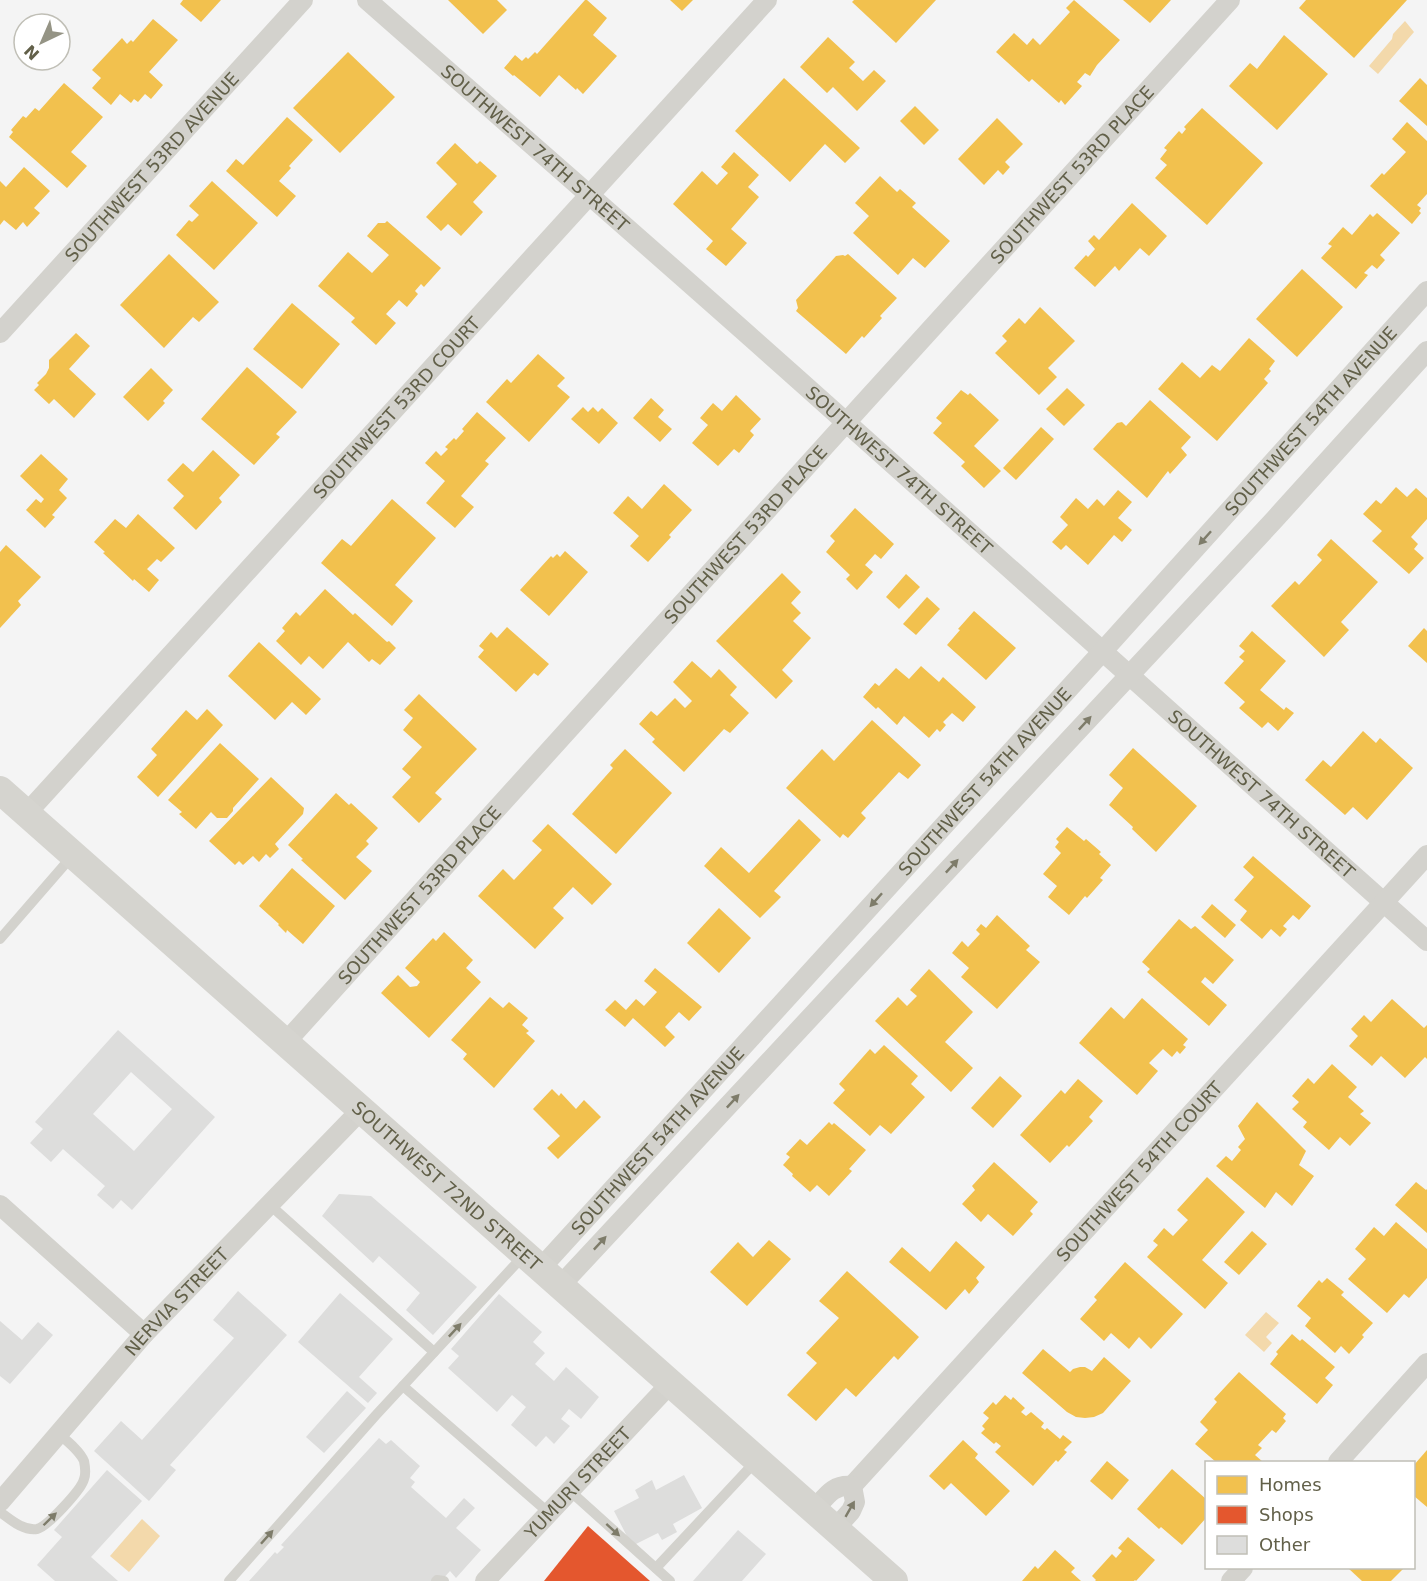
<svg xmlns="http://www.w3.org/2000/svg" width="1427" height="1581" font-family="'DejaVu Sans',sans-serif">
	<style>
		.water { fill: #f3d9ab }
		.homes { fill: #f2c14e }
		.shops { fill: #e4572e }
		.building { fill: #dddddc; fill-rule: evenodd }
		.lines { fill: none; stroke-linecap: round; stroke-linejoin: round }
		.service { stroke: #d3d2cd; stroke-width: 10 }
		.minor { stroke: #d3d2cd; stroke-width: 20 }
		.secondary { stroke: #d5d4cf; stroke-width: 28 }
		.oneway { fill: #7e7c6a }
		.labels { text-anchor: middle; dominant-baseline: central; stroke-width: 6; stroke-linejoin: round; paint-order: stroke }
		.street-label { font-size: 18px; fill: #626049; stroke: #fff }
	</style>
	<rect width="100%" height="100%" fill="#f4f4f4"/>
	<g class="water">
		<polygon points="1405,21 1414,32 1378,74 1369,66 1392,39 1393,34"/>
		<polygon points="1266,1312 1279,1323 1266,1337 1272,1343 1264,1352 1245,1335"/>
		<polygon points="142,1519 160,1536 129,1572 110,1556"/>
	</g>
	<g class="homes">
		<polygon points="183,0 221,0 201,22 180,4"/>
		<polygon points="448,0 497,0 507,10 483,34"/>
		<polygon points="585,0 587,0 607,18 593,35 617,56 583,94 577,88 576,90 559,75 540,97 514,75 513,76 504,68 515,55 522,61 526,57 528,59 535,52 537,54"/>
		<polygon points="670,0 693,0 682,11"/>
		<polygon points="854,0 936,0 896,43 852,2"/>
		<polygon points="1074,0 1120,40 1097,65 1090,76 1085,73 1077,82 1082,86 1065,105 1061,100 1059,103 1032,79 1029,82 996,52 1014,33 1027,45 1033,38 1040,45 1070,12 1066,8"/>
		<polygon points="1123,0 1171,0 1150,23"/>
		<polygon points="1306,0 1407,0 1354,58 1299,8"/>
		<polygon points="153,19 178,40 149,72 163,85 151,99 145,94 138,102 134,99 131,103 120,94 111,105 92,88 101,78 92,70 122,38 127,44 131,40 133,42"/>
		<polygon points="1284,35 1328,74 1277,130 1229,86 1250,63 1257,69"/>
		<polygon points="828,37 855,62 849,68 863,81 874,70 886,81 857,111 833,87 827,93 800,67"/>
		<polygon points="348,52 395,97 340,153 293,108"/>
		<polygon points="784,78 860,148 845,163 825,144 790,182 735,131"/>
		<polygon points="1420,78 1427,85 1427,126 1399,101"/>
		<polygon points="64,83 103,117 71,152 87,166 67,188 9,137 13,132 11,130 23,116 26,118 35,108 39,111"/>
		<polygon points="915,106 939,130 924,145 900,121"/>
		<polygon points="1202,108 1263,163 1207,225 1155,178 1167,165 1160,159 1167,150 1164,148 1179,131 1182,134 1186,129 1184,127"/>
		<polygon points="287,117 313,140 289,166 291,168 279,181 296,196 277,217 226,171 236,159 243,165"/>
		<polygon points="997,118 1023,144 1005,162 1010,167 1003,175 998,170 984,185 958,159"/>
		<polygon points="1407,122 1427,141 1427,194 1417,205 1421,208 1419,211 1421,213 1412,224 1370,186 1382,173 1384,175 1406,152 1392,139"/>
		<polygon points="455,143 477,164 480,161 497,176 473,202 483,212 461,236 448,224 441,231 426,217 457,184 436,163"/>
		<polygon points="734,152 759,175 748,187 759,197 731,229 747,243 726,266 706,249 713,241 673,204 702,171 717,185 728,173 721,167"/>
		<polygon points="24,167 50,191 34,208 40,213 27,227 23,222 16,230 4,220 0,225 0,181 6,187"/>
		<polygon points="880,176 897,192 900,189 916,203 912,207 950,241 925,268 913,258 898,275 853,233 869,216 855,203"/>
		<polygon points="212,181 258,223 214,270 176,235 189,220 192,222 199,215 189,206"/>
		<polygon points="1132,203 1167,236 1149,256 1140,248 1119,271 1115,266 1095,287 1074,268 1086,255 1088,257 1095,249 1088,241 1094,235 1099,240"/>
		<polygon points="1377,213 1400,233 1380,255 1385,260 1377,269 1372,265 1364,273 1368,275 1356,289 1321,258 1332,246 1328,244 1343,227 1352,235 1370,214 1373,217"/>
		<polygon points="387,221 441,268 424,287 421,284 415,291 418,294 407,307 399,300 386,314 396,323 376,345 351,322 355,318 318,286 348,252 372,273 389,255 367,236 378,223 385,223"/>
		<polygon points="169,254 219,302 199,322 193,317 164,348 120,305"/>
		<polygon points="848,254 897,298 880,316 882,318 864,338 862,336 846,354 796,311 798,308 796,300 836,256 843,255 845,256"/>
		<polygon points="1302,269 1343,307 1297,357 1256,319"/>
		<polygon points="292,303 340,344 302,389 253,349"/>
		<polygon points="1040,307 1075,341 1048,368 1057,377 1039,395 995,353 1007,341 1002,336 1019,318 1025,324"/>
		<polygon points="76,333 90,346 69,369 96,394 74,418 54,399 49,404 34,390 39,385 37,383 46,374 49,368 49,360"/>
		<polygon points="1249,338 1275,361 1269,369 1271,371 1264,379 1268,383 1217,441 1158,389 1182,362 1200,378 1212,365 1220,371"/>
		<polygon points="538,354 565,378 557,386 570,397 529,442 486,402 507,379 511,383"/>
		<polygon points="247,367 297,412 276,434 280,437 254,465 201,419"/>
		<polygon points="151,368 173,390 163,401 165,403 148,421 123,397"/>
		<polygon points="1067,388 1085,405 1064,426 1046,409"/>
		<polygon points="961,390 968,395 970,393 999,420 974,446 1001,471 984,488 961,466 965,462 933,433 942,423 936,418"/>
		<polygon points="736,395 761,419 750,431 754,435 739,453 734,449 718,466 692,443 708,425 700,418 713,403 722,411"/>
		<polygon points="651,398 664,410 658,417 672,429 660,442 633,418"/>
		<polygon points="1150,400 1191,437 1181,448 1187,455 1170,474 1168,471 1147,498 1093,449 1117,423 1122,422 1126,426"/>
		<polygon points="583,407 588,412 593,407 598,412 602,408 618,423 599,444 571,419"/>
		<polygon points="477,412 506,438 485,461 489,464 461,496 474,507 455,528 426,503 445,481 425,463 436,451 441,456 448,449 445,447 454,438 456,440 464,431 462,429"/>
		<polygon points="1041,427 1054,439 1016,480 1003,468"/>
		<polygon points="213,450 240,475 219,498 222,502 196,530 173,508 184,496 167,480 183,463 193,472"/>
		<polygon points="41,454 68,479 59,490 67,498 52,515 55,517 45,528 26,510 36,499 41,503 44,499 20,476"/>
		<polygon points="664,484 692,510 669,535 671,537 648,562 630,546 639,536 613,513 628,496 642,509"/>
		<polygon points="1396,487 1407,497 1416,488 1427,498 1427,519 1411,537 1418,544 1414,549 1424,558 1409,574 1372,541 1382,531 1363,514 1376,500 1381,504"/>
		<polygon points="1118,490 1132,502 1118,518 1132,530 1122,542 1114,535 1088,565 1066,545 1061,550 1052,542 1068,525 1060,517 1076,498 1088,509 1097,499 1104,506"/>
		<polygon points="392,499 436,538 395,585 413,601 392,626 321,563 342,539 351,546"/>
		<polygon points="855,508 894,544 881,559 875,554 865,565 873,572 857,590 846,579 850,575 826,552 835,541 830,536"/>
		<polygon points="138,514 175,548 161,562 157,559 147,569 159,580 149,592 134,579 133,581 103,553 105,552 94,542 115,519 126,528"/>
		<polygon points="1331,539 1378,582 1341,622 1349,630 1324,657 1271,606 1295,581 1299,585 1322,560 1317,555"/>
		<polygon points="6,545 41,577 18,601 21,605 0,628 0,552"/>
		<polygon points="565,551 588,572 549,616 520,590 551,556 553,558 557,554 560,557"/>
		<polygon points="782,573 801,592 791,603 801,613 793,621 811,638 782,670 793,681 776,699 716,641"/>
		<polygon points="906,574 920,587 899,609 886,597"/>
		<polygon points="325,589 353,615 355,613 387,642 389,641 396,648 380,665 372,659 369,662 348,642 323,669 309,656 301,665 276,641 285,631 282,628 296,612 300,616"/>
		<polygon points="927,597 940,609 916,635 903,624"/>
		<polygon points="974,611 1016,648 986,680 947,645 960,630 958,629"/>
		<polygon points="507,627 549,664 538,676 534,673 516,692 478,657 484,650 479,646 491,632 497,638"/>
		<polygon points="1424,628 1427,631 1427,663 1408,646"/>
		<polygon points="1252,631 1286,661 1260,690 1284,710 1286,707 1294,713 1278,731 1268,722 1262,728 1239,708 1245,702 1224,683 1244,661 1239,657 1245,651 1239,646"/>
		<polygon points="259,642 321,699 306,715 292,702 275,720 228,676"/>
		<polygon points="692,661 711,678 719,669 737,687 730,695 749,713 730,733 724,729 684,772 652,742 655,739 639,724 651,711 657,716 675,698 685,708 692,701 673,682"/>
		<polygon points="921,666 939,682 943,677 976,707 963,722 952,713 943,722 946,725 940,732 937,729 929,738 904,716 897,725 878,707 876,709 863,697 875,683 879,686 896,668 909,679"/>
		<polygon points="419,694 477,749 435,793 442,799 419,823 392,797 411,777 402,769 422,747 403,730 413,718 404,710"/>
		<polygon points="207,709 223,725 158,797 137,777 157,755 151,749 186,710 197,720"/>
		<polygon points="872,720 921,765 908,779 899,772 861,813 866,818 848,838 843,834 840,838 786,788 822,749 834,761"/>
		<polygon points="1363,731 1376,743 1380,738 1413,768 1367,820 1353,807 1345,815 1305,780 1323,760 1331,767"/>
		<polygon points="220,743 259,779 233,808 233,811 227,818 217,818 211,812 196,829 179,814 182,812 168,800"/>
		<polygon points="1133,748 1197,806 1156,852 1132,829 1133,827 1109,805 1123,788 1109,775"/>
		<polygon points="625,749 672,793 616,854 572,814 613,768 610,765"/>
		<polygon points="271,777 304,808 303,814 275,844 279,849 270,858 266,854 259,862 253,856 243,865 239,861 235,865 209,841"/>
		<polygon points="336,793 349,805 351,803 378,828 366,841 369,844 356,857 372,871 345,900 301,860 303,859 288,845"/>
		<polygon points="799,819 821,840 774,891 781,897 760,918 704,866 721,847 749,873"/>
		<polygon points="548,824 612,884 592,905 573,887 553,908 564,918 535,949 478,896 503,869 514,880 542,850 532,841"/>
		<polygon points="1067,827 1084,841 1086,839 1101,852 1099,854 1111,865 1100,878 1103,880 1087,898 1085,896 1069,915 1048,897 1057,886 1043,874 1061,853 1055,847 1059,842 1056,839"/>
		<polygon points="1253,856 1311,906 1299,920 1293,915 1283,926 1287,929 1280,937 1271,929 1262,939 1240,920 1247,911 1234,900 1254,877 1243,867"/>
		<polygon points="292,868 335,906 303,944 287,930 286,933 278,925 279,924 259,906"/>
		<polygon points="1212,904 1236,925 1225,938 1201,917"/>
		<polygon points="719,908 751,938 719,973 687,943"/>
		<polygon points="997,915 1030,946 1026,950 1040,962 997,1009 961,977 969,968 952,953 962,941 968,947 980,934 976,930 981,924 986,928"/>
		<polygon points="1179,919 1191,929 1195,926 1234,960 1213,984 1205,977 1201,982 1227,1005 1209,1026 1147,972 1150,969 1142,962"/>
		<polygon points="444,932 473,960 466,968 481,982 429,1038 381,993 398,975 410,987 417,986 420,982 405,968 433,938 436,941"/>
		<polygon points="655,968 702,1007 689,1021 679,1012 665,1027 675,1037 665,1047 633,1018 625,1027 605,1010 615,1000 626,1010 636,999 644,1006 657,992 644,981"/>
		<polygon points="929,969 973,1012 945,1042 973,1068 951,1092 875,1021 898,997 907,1006 917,996 910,990"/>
		<polygon points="490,997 503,1008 509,1002 528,1018 522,1025 529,1031 526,1033 535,1041 494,1088 463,1059 467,1054 451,1040"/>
		<polygon points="1142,998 1188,1039 1183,1045 1186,1047 1180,1054 1177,1051 1172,1057 1163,1049 1149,1063 1158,1071 1137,1095 1079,1043 1111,1007 1124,1019"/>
		<polygon points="1392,999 1424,1028 1427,1025 1427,1059 1425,1057 1405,1078 1381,1056 1372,1066 1349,1046 1358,1036 1351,1029 1364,1015 1371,1022"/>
		<polygon points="884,1045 918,1076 911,1084 925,1097 891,1134 880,1125 870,1136 833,1103 845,1090 839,1084 870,1049 875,1054"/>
		<polygon points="1332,1064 1357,1087 1348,1097 1364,1111 1360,1114 1371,1123 1350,1146 1340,1137 1329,1150 1303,1127 1307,1122 1292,1109 1299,1102 1292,1096 1308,1078 1314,1084"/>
		<polygon points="1000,1076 1022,1096 993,1128 971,1108"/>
		<polygon points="1078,1079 1103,1101 1089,1117 1093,1121 1069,1147 1067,1145 1050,1163 1020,1135 1061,1090 1065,1094"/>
		<polygon points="552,1089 559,1096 561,1093 576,1109 584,1100 601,1117 558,1159 547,1148 560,1136 533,1109"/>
		<polygon points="1257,1102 1306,1151 1299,1165 1314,1176 1292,1206 1276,1192 1265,1208 1216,1166 1226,1156 1232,1161 1241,1150 1238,1147 1245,1139 1238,1126"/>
		<polygon points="829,1122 832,1125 834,1123 866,1150 849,1169 852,1171 829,1196 817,1185 810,1192 792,1176 793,1174 783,1165 790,1157 786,1154 800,1139 807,1145"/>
		<polygon points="994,1162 1038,1202 1030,1211 1033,1214 1013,1236 988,1214 981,1222 962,1204 975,1190 972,1186"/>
		<polygon points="1207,1177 1245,1212 1202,1260 1228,1283 1205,1309 1147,1257 1158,1245 1153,1241 1164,1228 1173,1236 1188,1220 1177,1210"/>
		<polygon points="1416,1182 1426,1190 1427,1189 1427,1233 1395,1205"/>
		<polygon points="1396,1222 1427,1249 1427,1278 1409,1298 1404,1294 1387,1313 1348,1279 1366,1259 1355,1249 1374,1227 1384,1236"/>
		<polygon points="1252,1231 1267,1244 1239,1275 1224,1262"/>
		<polygon points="769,1240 791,1259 747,1306 710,1272 738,1242 753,1257"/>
		<polygon points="956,1241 985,1267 976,1278 979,1282 969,1294 965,1289 946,1310 889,1262 902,1247 930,1272"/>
		<polygon points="1125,1262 1183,1314 1151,1349 1139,1337 1129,1349 1111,1333 1104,1341 1080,1319 1097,1300 1094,1297"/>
		<polygon points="847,1271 919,1337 898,1360 894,1356 856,1397 846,1388 816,1421 787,1395 817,1363 806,1353 839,1318 819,1301"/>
		<polygon points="1327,1278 1344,1292 1341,1295 1373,1323 1362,1335 1364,1337 1349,1354 1341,1346 1335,1353 1305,1326 1311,1318 1297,1306 1319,1280 1322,1283"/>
		<polygon points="1292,1334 1300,1341 1302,1339 1335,1367 1325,1378 1333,1385 1317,1404 1270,1364 1278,1354 1276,1352"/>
		<polygon points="1043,1349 1070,1372 1073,1369 1080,1367 1085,1367 1092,1371 1104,1357 1131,1381 1103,1413 1094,1417 1085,1418 1076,1417 1067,1412 1022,1373"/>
		<polygon points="1239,1372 1286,1414 1283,1418 1286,1421 1276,1433 1272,1430 1258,1445 1262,1448 1255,1455 1263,1462 1216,1462 1195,1444 1208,1430 1200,1422 1217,1402 1214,1399"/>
		<polygon points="1005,1395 1011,1400 1013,1397 1025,1408 1021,1412 1026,1416 1031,1412 1044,1423 1041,1427 1045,1430 1047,1428 1060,1439 1063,1435 1072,1442 1064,1450 1067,1452 1058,1462 1056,1460 1033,1486 995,1452 1001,1446 996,1442 994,1444 981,1433 985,1429 982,1426 989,1418 983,1413 993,1402 996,1405"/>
		<polygon points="963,1440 978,1454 975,1458 1010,1491 986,1516 951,1483 944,1490 929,1476"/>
		<polygon points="1427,1450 1427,1507 1414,1496 1414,1465"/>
		<polygon points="1107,1461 1129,1480 1112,1500 1090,1481"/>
		<polygon points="1172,1469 1206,1499 1206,1518 1182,1545 1161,1527 1159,1529 1137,1509"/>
		<polygon points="1128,1537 1155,1560 1136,1581 1135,1580 1134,1581 1095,1581 1096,1580 1092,1576 1112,1554 1116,1558 1122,1551 1118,1548"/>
		<polygon points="1055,1550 1075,1568 1071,1572 1081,1581 1022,1581 1035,1566 1038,1569"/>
		<polygon points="1348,1568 1404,1568 1391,1581 1362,1581"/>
	</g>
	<polygon class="shops" points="588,1526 650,1581 544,1581"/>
	<g class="building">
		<path d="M118,1030L215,1117L132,1210L121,1200L113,1209L97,1195L105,1186L63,1149L51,1162L30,1143L43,1129L35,1122ZM131,1072L172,1109L134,1151L93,1114Z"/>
		<polygon points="339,1194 371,1196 477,1287 433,1335 406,1310 420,1293 379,1256 373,1263 322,1216"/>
		<polygon points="238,1291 287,1335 170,1465 176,1470 149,1501 94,1451 121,1421 142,1440 234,1338 213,1320"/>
		<polygon points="340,1293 393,1339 359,1377 377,1393 368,1403 298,1342"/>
		<polygon points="499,1294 542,1332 533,1342 545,1353 535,1364 554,1381 566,1367 599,1397 581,1419 569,1409 561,1419 570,1426 554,1444 546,1436 536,1447 511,1425 526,1407 512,1395 497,1412 448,1368 459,1356 451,1349"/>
		<polygon points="0,1321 22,1340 38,1322 53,1335 10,1384 0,1376"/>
		<polygon points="347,1391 366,1408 324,1453 306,1437"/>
		<polygon points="379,1438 386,1444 391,1440 420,1466 410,1478 415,1482 411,1487 446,1518 464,1498 475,1508 456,1528 481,1550 456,1578 450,1571 441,1581 249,1581 275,1552 277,1554 284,1547 281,1545"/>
		<polygon points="107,1470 142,1501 91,1557 118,1581 55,1581 37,1565 62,1537 54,1530"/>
		<polygon points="684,1475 702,1508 673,1524 677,1532 662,1540 658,1533 632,1546 614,1511 639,1498 635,1490 652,1480 656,1490"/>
		<polygon points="738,1530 766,1554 742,1581 693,1581"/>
	</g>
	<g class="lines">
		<g class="service">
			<polyline points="0,939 73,855"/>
			<polyline points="270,1205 434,1352"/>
			<polyline points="403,1386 549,1513"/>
			<polyline points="570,1491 670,1581"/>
			<path d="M0,1512C11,1520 23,1531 37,1529C47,1527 82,1489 84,1479C86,1474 85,1466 84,1461C80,1451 67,1441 59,1434"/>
			<polyline points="656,1568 756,1461"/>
			<polyline points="229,1581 376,1415 525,1254"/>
			<polyline points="436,1581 437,1580 444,1581"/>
		</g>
		<g class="minor">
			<path id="s1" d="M367,0C527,141 689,281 848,424C1041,596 1234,769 1427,941"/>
			<path id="s2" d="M0,333L303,0"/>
			<path id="s3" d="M26,814L767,0"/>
			<path id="s4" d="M285,1043L861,406L1230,0"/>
			<polyline points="0,1205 144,1334"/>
			<path id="s5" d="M540,1269L1102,652L1427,291"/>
			<polyline points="560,1286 1275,519 1427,351"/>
			<polyline points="1338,1462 1427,1363"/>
			<path id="s6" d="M852,1486L1427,855"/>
			<path id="s7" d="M0,1502L144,1334L361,1110"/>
			<path d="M814,1510C826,1497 832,1484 852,1486"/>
			<polyline points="835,1529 851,1511 855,1502 852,1486"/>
			<path id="s8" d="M485,1581L670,1384"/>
			<polyline points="1231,1581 1243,1568"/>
		</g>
		<path class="secondary" id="s9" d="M0,790L894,1581"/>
	</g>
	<defs><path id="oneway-solid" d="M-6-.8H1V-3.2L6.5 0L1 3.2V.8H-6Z" transform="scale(1.5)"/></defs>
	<g class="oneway">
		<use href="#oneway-solid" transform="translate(1205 538) rotate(132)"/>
		<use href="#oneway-solid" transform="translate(1085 723) rotate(-47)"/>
		<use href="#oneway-solid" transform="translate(952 866) rotate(-47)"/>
		<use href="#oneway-solid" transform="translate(876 900) rotate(132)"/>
		<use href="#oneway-solid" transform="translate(733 1101) rotate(-47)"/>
		<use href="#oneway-solid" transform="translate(600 1243) rotate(-47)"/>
		<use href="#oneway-solid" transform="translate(455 1330) rotate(-47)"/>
		<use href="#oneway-solid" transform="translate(850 1509) rotate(-60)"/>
		<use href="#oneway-solid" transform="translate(50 1519) rotate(-44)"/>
		<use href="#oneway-solid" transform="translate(613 1530) rotate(42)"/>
		<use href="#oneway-solid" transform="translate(267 1537) rotate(-48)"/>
	</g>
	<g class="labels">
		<g class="street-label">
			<text stroke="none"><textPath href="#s1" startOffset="224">SOUTHWEST 74TH STREET</textPath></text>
			<text stroke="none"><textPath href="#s2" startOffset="225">SOUTHWEST 53RD AVENUE</textPath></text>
			<text stroke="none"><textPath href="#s4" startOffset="1172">SOUTHWEST 53RD PLACE</textPath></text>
			<text stroke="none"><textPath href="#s3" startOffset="550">SOUTHWEST 53RD COURT</textPath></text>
			<text stroke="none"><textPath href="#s5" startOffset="1146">SOUTHWEST 54TH AVENUE</textPath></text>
			<text stroke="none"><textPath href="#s1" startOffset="710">SOUTHWEST 74TH STREET</textPath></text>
			<text stroke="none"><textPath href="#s4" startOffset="686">SOUTHWEST 53RD PLACE</textPath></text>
			<text stroke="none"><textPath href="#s5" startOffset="660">SOUTHWEST 54TH AVENUE</textPath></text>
			<text stroke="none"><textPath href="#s1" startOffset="1196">SOUTHWEST 74TH STREET</textPath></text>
			<text stroke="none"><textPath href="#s4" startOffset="200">SOUTHWEST 53RD PLACE</textPath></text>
			<text stroke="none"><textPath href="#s5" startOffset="174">SOUTHWEST 54TH AVENUE</textPath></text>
			<text stroke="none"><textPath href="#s6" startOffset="426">SOUTHWEST 54TH COURT</textPath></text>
			<text stroke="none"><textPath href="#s9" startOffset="597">SOUTHWEST 72ND STREET</textPath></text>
			<text stroke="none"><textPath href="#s7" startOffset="267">NERVIA STREET</textPath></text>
			<text stroke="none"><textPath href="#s8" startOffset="135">YUMURI STREET</textPath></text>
		</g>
	</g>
	<rect x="1205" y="1461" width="210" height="108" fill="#ffffff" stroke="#c0bfb6" stroke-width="1.5"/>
	<rect x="1217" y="1476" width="30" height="18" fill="#f2c14e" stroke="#c0bfb6" stroke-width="1.5"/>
	<text x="1259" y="1491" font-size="18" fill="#626049">Homes</text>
	<rect x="1217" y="1506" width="30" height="18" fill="#e4572e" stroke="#c0bfb6" stroke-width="1.5"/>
	<text x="1259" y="1521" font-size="18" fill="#626049">Shops</text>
	<rect x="1217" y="1536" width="30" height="18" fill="#dddddc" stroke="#c0bfb6" stroke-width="1.5"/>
	<text x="1259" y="1551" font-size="18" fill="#626049">Other</text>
	<g transform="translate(42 42) rotate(224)"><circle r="28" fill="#ffffff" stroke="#c0bfb6" stroke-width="1.5"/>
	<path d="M0-4.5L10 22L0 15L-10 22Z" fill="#959485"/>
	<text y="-9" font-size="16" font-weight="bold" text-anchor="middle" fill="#626049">N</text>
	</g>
</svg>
